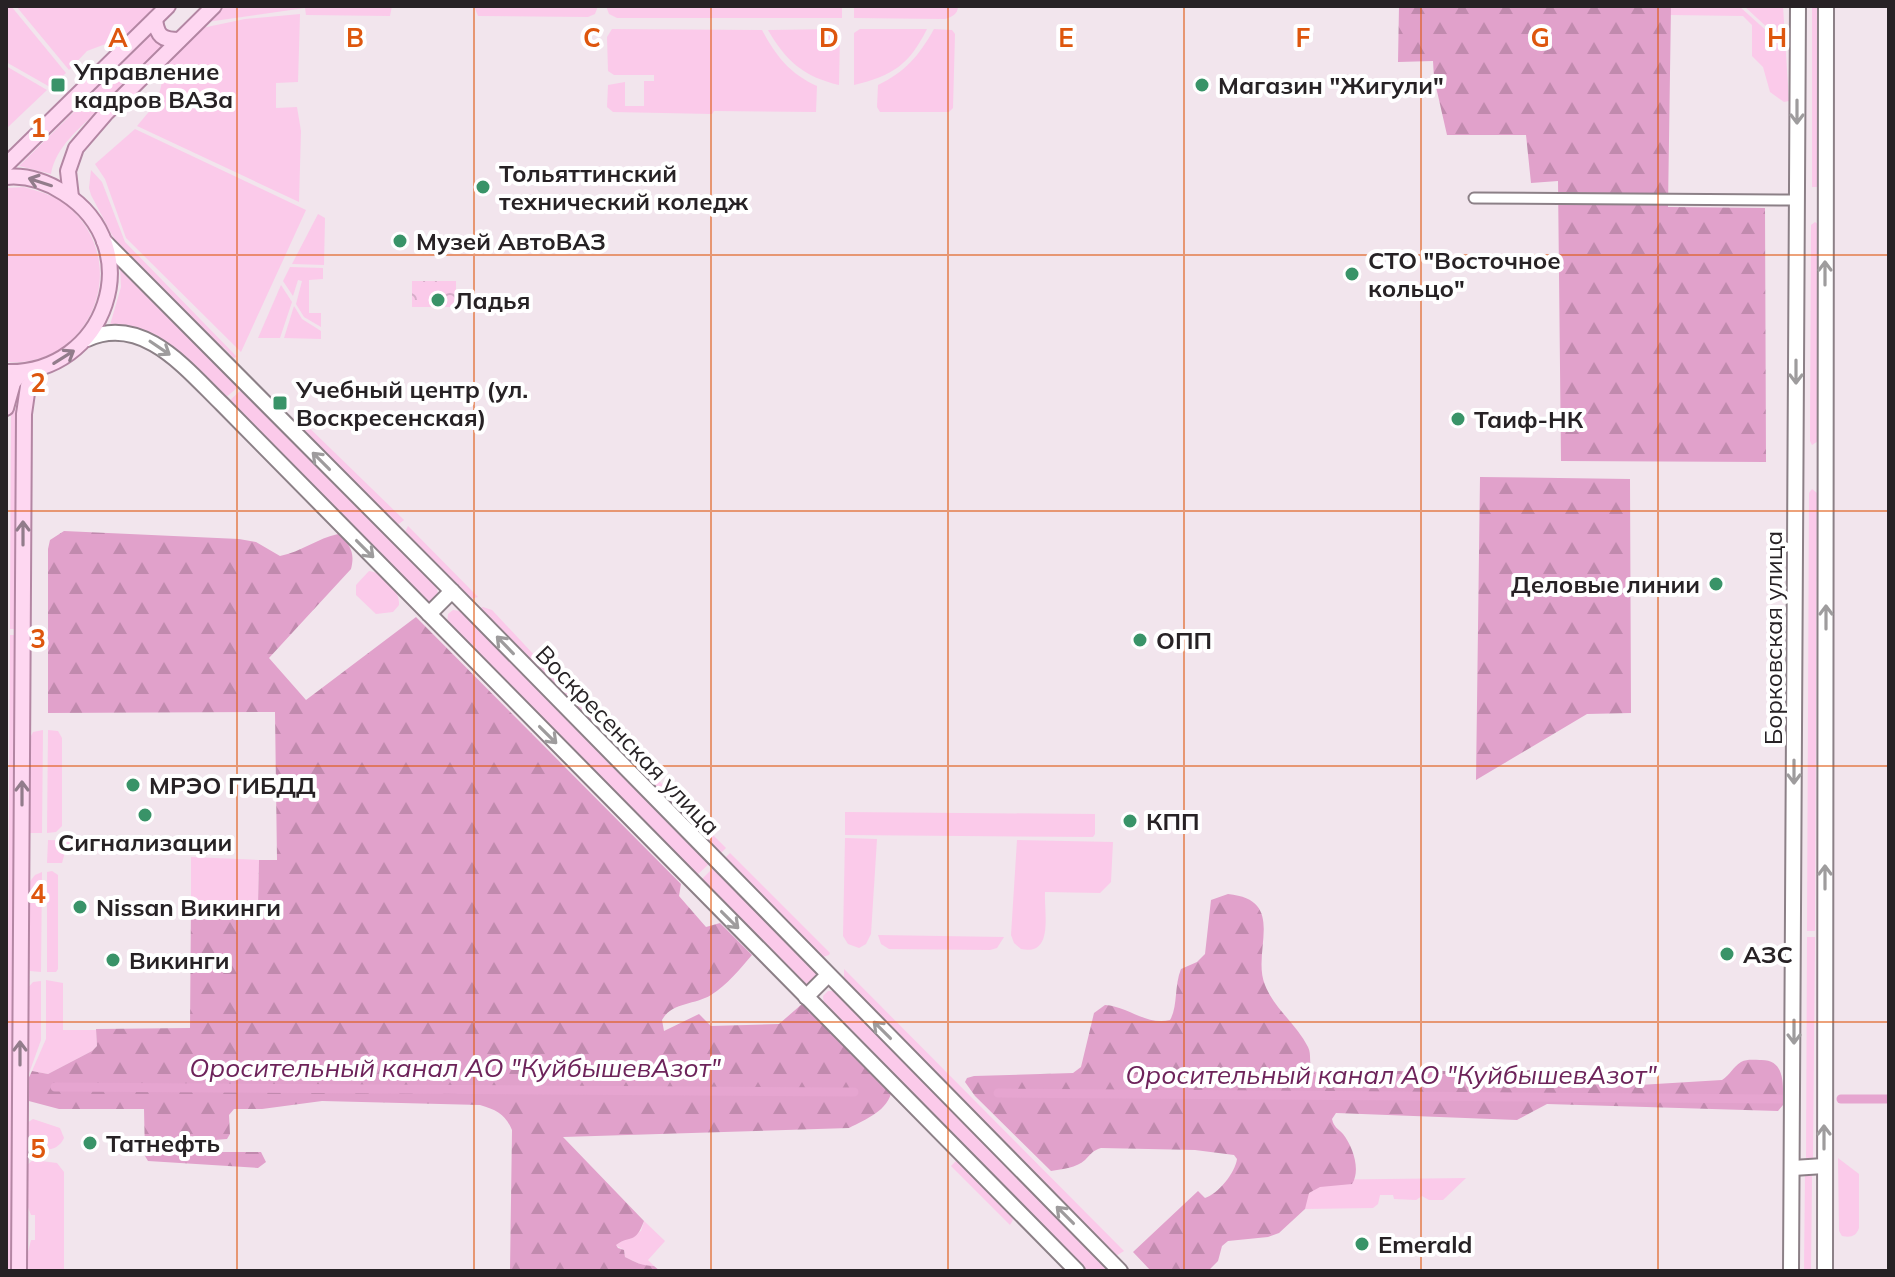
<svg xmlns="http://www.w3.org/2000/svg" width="1895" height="1277" font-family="Mulish,sans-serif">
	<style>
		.green { fill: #fbcaea }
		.forest { fill: url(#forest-firs) }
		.park { fill: url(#park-crowns) }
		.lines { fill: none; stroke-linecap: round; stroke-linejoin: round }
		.canal { stroke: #e6a5d0; stroke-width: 9 }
		.minor-casing { stroke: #8c8087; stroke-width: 13 }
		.secondary-casing { stroke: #8c8087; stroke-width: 18 }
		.primary-casing { stroke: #b386a3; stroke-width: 18 }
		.minor { stroke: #fff; stroke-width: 9 }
		.secondary { stroke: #fff; stroke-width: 14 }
		.primary { stroke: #fed7f1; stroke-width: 14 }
		.oneway { stroke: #9e9c9d }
		.oneway2 { stroke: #927c8b }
		.grid { fill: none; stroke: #de560d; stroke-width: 2; stroke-opacity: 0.55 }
		.poi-dot { fill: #399368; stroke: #fff; stroke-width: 3 }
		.labels { text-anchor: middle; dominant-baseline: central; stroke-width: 8; stroke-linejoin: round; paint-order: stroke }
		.poi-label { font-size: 24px; font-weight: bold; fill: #272225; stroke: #fff; text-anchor: start }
		.street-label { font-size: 24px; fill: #272225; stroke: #fff }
		.water-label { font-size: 26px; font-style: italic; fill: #6d235a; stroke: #fff }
		.grid-label { font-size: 26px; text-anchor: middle; font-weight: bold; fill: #de560d; stroke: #fff; stroke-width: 8; stroke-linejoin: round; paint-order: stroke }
	</style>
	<defs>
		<pattern id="forest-firs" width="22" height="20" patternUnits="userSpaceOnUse" patternTransform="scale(2)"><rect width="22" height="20" fill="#e1a1cb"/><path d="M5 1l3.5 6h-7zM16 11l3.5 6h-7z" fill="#c18aae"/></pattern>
		<pattern id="park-crowns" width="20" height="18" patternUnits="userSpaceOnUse" patternTransform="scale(2)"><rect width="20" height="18" fill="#fbcaea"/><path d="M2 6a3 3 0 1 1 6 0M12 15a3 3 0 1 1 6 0" fill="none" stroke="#d7adc9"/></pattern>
	</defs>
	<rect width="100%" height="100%" fill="#f2e5ed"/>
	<g class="green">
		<polygon points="6,6 11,6 66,73 50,87 6,62"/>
		<polygon points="16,6 161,6 132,34 87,51 69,70"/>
		<polygon points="224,6 392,6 390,16 306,15 305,8 207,22"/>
		<polygon points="474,6 598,6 595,14 588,17 478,16"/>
		<polygon points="606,6 842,6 842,18 617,18 609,14"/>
		<path d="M854,6H958C958,14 952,17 945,19L854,18Z"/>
		<polygon points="1671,6 1739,6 1769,33 1771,31 1744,6 1783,6 1789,101 1784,102 1770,92 1763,67 1752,56 1752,25 1743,16 1670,15"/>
		<rect x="1812" y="6" width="8" height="181"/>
		<polygon points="300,14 298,82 276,83 276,108 297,107 301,131 299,202 137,126 152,108 150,103 160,91 166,64 202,28 245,19"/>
		<path d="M612,29L762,30C776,56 790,74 817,86L816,112L714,111L712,114L613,112L607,107L608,85L625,82V106H644V81H654V75H614L608,71L607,37Z"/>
		<path d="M833,29L840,34L839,85C804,77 786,61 768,30Z"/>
		<path d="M860,29H927C909,65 892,76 854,85V33Z"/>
		<path d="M934,29L952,30L955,34L953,108L949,112H880L877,107L878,85C905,72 919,56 934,29Z"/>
		<polygon points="154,32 156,40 165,44 104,105 92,93"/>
		<polygon points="6,66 47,90 7,128 6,128"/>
		<path d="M88,98L100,109C80,128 56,146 51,174L19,166Z"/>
		<polygon points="135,129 306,210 241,352 126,238 105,179 95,164"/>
		<polygon points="91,170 102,182 125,242 237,357 233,358 224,348 207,340 122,254 91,195 89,188"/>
		<path d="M24,187C42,192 60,197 73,211C131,268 89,369 6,362V188Z"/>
		<polygon points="318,214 325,218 324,265 292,264"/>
		<polygon points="1815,222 1819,225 1818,441 1812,445 1810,441 1811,225"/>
		<polygon points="290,267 323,268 323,279 309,280 309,313 321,313 321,327 304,317 296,304 302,281 298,280 293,296 283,281"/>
		<path d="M120,268L238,387L224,399C190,368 159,327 110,325L121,287Z"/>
		<polygon points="281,285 292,302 280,338 258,338"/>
		<polygon points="294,306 302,319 321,331 321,339 284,338"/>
		<polygon points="241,390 436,586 438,593 435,599 427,602 227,403"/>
		<polygon points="14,408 17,412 15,629 10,629 11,412"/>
		<polygon points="295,414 404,520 396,526 292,421"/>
		<polygon points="1812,489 1817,493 1815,931 1807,931 1809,493"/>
		<polygon points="408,526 478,597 469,599 403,536"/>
		<path d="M369,571C383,572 400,590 399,605L393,612L376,614L356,595V585Z"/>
		<polygon points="483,607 492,610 595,720 593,722 580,716 478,609"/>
		<polygon points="453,610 460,611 710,863 696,876 447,624 448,614"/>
		<polygon points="10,635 16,635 12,1271 6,1271"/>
		<polygon points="43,730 42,833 28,833 29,740 33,732"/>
		<polygon points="48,730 58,731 62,738 62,826 56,832 47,833"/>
		<polygon points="626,748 726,848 718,856 628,765"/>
		<polygon points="845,812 1095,814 1095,834 1093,837 845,835"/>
		<polygon points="845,838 877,839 871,934 866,944 859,948 848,944 843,936"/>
		<polygon points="48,840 154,843 174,841 174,849 191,848 191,853 65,852 62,863 47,863"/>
		<path d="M1017,840L1113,842L1111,882L1100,893L1045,892C1044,914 1054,956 1021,949L1014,943L1011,935Z"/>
		<polygon points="730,853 830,953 829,955 820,958 722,861"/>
		<polygon points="191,857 259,860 258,904 191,902"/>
		<polygon points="714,867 818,973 819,978 810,987 805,986 700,881"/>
		<polygon points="52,871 58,875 58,969 56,972 47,972 47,872"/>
		<polygon points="42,872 41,972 30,971 28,966 28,884 35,875"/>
		<polygon points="878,935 1004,937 997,948 990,950 889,949 881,944"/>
		<polygon points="1807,937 1815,937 1813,1158 1806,1160"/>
		<polygon points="844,969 1124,1251 1116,1256 1110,1255 844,982"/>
		<polygon points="46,980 63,983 63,1030 96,1030 97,1046 92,1051 48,1074 32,1071 46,1039"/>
		<polygon points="41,981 41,1040 27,1079 27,989 33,982"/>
		<polygon points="828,991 835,991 1112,1271 1086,1271 824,1006 823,996"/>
		<path d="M33,1119L60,1128L64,1138C57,1153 40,1152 29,1142L27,1123Z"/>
		<path d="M1838,1158L1859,1174V1228C1856,1236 1851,1238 1842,1236L1839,1231Z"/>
		<polygon points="33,1160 57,1163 64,1172 64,1271 30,1271 25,1264 31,1240 35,1240 35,1215 31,1215 26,1202 26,1166"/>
		<polygon points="960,1160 1015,1216 1010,1225 951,1166 956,1161"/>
		<polygon points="1805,1174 1812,1176 1811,1271 1804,1271"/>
		<polygon points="1466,1178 1443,1200 1429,1200 1422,1196 1416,1200 1394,1199 1393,1195 1380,1195 1378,1204 1373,1208 1305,1209 1305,1180"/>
		<polygon points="644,1221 665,1241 648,1260 654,1266 644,1266 625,1257 624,1250 615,1245 641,1231"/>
	</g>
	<g class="forest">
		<polygon points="1399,6 1671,6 1668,207 1765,208 1766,462 1561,461 1558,181 1531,183 1526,135 1447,135 1434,78 1433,61 1398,62"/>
		<polygon points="1480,477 1630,479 1631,713 1587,714 1476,780"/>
		<path d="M64,531L239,539L256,542L280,556C301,552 318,538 338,534C351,545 355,553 351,569L269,658L306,700L416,617L681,884L679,896L706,927L720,923L752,955C740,969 727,985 711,995C695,1005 672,1002 662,1020L664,1031L699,1014L711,1026L779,1024L802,1004L892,1090C888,1111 866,1119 849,1128L563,1137L644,1221C635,1245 631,1234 616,1245L618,1248L624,1250L625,1257C635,1262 642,1266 654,1266L660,1271H510L512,1130C505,1114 497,1110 480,1105L322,1101L262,1109H234L229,1115L230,1134L227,1139L189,1142L185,1145L188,1152H261L266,1162L258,1168L148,1161L145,1156L144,1109H59L25,1100L26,1084L32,1071L48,1074L92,1051L97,1046L96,1029L190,1028L191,902L258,904L259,860H277L275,712L48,713V549L50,540Z"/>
		<path d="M1228,894C1288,900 1251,951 1265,985C1274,1008 1297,1025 1308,1047C1312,1055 1308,1063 1313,1071L1323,1074L1332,1071H1471L1500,1085L1511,1087L1516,1085L1523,1071L1530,1070L1558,1084L1639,1085L1722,1080C1730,1075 1733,1067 1741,1062C1747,1059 1753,1060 1760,1060C1786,1059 1783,1085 1783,1105L1778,1111L1547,1104L1517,1120L1336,1113L1332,1119C1334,1128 1338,1128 1343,1134C1353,1147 1361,1170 1352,1184L1320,1187L1309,1193L1305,1209L1279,1233L1268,1237L1228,1241L1222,1246L1218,1261L1208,1271H1151L1133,1252L1198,1191L1205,1198C1218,1194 1235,1173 1237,1159L1234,1155L1195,1150L1101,1148C1092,1151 1092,1153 1085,1160C1076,1168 1063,1169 1051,1171L975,1096L965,1082L967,1078L974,1076L1073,1073L1081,1067L1094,1013L1105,1005C1127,1006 1147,1026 1170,1020C1178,1007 1174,986 1181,969L1197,962L1205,954L1211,900Z"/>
	</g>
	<rect class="park" x="412" y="281" width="44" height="26"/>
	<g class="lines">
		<g class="canal">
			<polyline points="55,1087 854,1092"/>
			<polyline points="998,1093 1783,1099"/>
			<polyline points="1841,1099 1889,1099"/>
		</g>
		<g class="minor-casing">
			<polyline id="minor" points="1474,198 1796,200"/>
		</g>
		<g class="secondary-casing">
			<g id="secondary">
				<polyline points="104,241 452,591 1120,1271"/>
				<path d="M87,339C143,314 186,369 222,404L1077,1271"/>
				<polyline points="429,614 452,591"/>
				<polyline points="806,997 828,975"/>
				<polyline points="1793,1168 1824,1166"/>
				<polyline points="1791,1271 1798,6"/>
				<polyline points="1825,1271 1826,6"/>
			</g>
		</g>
		<g class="primary-casing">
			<g id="primary">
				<path d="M155,19C157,36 162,40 179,40"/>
				<polyline points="6,165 168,6"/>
				<path d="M6,177C26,175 47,182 64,193C150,248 106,375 6,372"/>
				<polyline points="71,197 68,171 76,148 107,112 214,6"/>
				<polyline points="6,408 13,383 21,373"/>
				<polyline points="19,1271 24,414 28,386 38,370"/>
			</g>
		</g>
		<use href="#minor" class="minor"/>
		<use href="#secondary" class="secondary"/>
		<use href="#primary" class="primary"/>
	</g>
	<defs><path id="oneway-shaft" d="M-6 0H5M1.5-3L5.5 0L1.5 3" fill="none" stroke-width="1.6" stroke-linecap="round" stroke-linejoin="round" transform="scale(2)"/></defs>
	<g class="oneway">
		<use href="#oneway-shaft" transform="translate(1797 112) rotate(90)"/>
		<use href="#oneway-shaft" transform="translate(1825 273) rotate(-90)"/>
		<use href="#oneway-shaft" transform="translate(160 348) rotate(34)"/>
		<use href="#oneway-shaft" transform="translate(1796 372) rotate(90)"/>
		<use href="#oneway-shaft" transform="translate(321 461) rotate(-135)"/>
		<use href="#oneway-shaft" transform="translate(365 549) rotate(45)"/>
		<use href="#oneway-shaft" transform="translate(1826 617) rotate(-90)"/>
		<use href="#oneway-shaft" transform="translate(505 645) rotate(-134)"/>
		<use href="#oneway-shaft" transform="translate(548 735) rotate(45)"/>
		<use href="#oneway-shaft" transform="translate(1794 772) rotate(90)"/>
		<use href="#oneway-shaft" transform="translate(1825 877) rotate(-90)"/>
		<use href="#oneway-shaft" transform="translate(730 920) rotate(45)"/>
		<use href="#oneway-shaft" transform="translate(882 1030) rotate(-135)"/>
		<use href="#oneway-shaft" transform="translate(1794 1032) rotate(90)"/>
		<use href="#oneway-shaft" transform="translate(1824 1137) rotate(-90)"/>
		<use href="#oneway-shaft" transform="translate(1065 1215) rotate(-135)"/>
	</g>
	<g class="oneway2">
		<use href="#oneway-shaft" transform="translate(40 182) rotate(-162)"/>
		<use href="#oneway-shaft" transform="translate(64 357) rotate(-32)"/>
		<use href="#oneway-shaft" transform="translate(23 533) rotate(-90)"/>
		<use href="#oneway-shaft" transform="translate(22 793) rotate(-90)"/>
		<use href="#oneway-shaft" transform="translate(20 1053) rotate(-90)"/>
	</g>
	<path class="grid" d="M237,6V1271M474,6V1271M711,6V1271M948,6V1271M1184,6V1271M1421,6V1271M1658,6V1271M6,255H1889M6,511H1889M6,766H1889M6,1022H1889"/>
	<g class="poi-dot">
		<rect x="50" y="77" width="16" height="16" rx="4"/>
		<circle cx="1202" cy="85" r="8"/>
		<circle cx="483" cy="187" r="8"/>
		<circle cx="400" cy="241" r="8"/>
		<circle cx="1352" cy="274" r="8"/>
		<circle cx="438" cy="300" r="8"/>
		<rect x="272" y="395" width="16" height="16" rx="4"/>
		<circle cx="1458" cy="419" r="8"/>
		<circle cx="1716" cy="584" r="8"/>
		<circle cx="1140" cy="640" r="8"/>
		<circle cx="133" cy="785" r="8"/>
		<circle cx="145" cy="815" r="8"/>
		<circle cx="1130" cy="821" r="8"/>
		<circle cx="80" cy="907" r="8"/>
		<circle cx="1727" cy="954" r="8"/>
		<circle cx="113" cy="960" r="8"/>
		<circle cx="90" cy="1143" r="8"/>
		<circle cx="1362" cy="1244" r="8"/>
	</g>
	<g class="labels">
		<g class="poi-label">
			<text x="74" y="71">Управление<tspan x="74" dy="28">кадров ВАЗа</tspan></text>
			<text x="1218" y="85">Магазин "Жигули"</text>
			<text x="499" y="173">Тольяттинский<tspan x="499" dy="28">технический коледж</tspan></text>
			<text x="416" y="241">Музей АвтоВАЗ</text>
			<text x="1368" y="260">СТО "Восточное<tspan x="1368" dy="28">кольцо"</tspan></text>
			<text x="454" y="300">Ладья</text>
			<text x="296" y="389">Учебный центр (ул.<tspan x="296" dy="28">Воскресенская)</tspan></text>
			<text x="1474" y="419">Таиф-НК</text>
			<text x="1700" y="584" text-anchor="end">Деловые линии</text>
			<text x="1156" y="640">ОПП</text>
			<text x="149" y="785">МРЭО ГИБДД</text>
			<text x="1146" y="821">КПП</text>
			<text x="145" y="842" text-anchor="middle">Сигнализации</text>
			<text x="96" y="907">Nissan Викинги</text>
			<text x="1743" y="954">АЗС</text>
			<text x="129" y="960">Викинги</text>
			<text x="106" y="1143">Татнефть</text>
			<text x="1378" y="1244">Emerald</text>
		</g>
		<g class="street-label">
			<text transform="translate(1773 638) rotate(-90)">Борковская улица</text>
			<text transform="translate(628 740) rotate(46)">Воскресенская улица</text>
		</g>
		<g class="water-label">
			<text x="455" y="1067">Оросительный канал АО "КуйбышевАзот"</text>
			<text x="1391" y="1074">Оросительный канал АО "КуйбышевАзот"</text>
		</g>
	</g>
	<g class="grid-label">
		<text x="118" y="47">A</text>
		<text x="355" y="47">B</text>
		<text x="592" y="47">C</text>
		<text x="829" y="47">D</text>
		<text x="1066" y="47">E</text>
		<text x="1303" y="47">F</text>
		<text x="1540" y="47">G</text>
		<text x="1777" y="47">H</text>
		<text x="38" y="137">1</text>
		<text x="38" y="392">2</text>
		<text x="38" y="648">3</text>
		<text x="38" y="903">4</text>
		<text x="38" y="1158">5</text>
	</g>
	<rect width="1895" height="1277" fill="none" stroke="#272225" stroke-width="16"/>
</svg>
